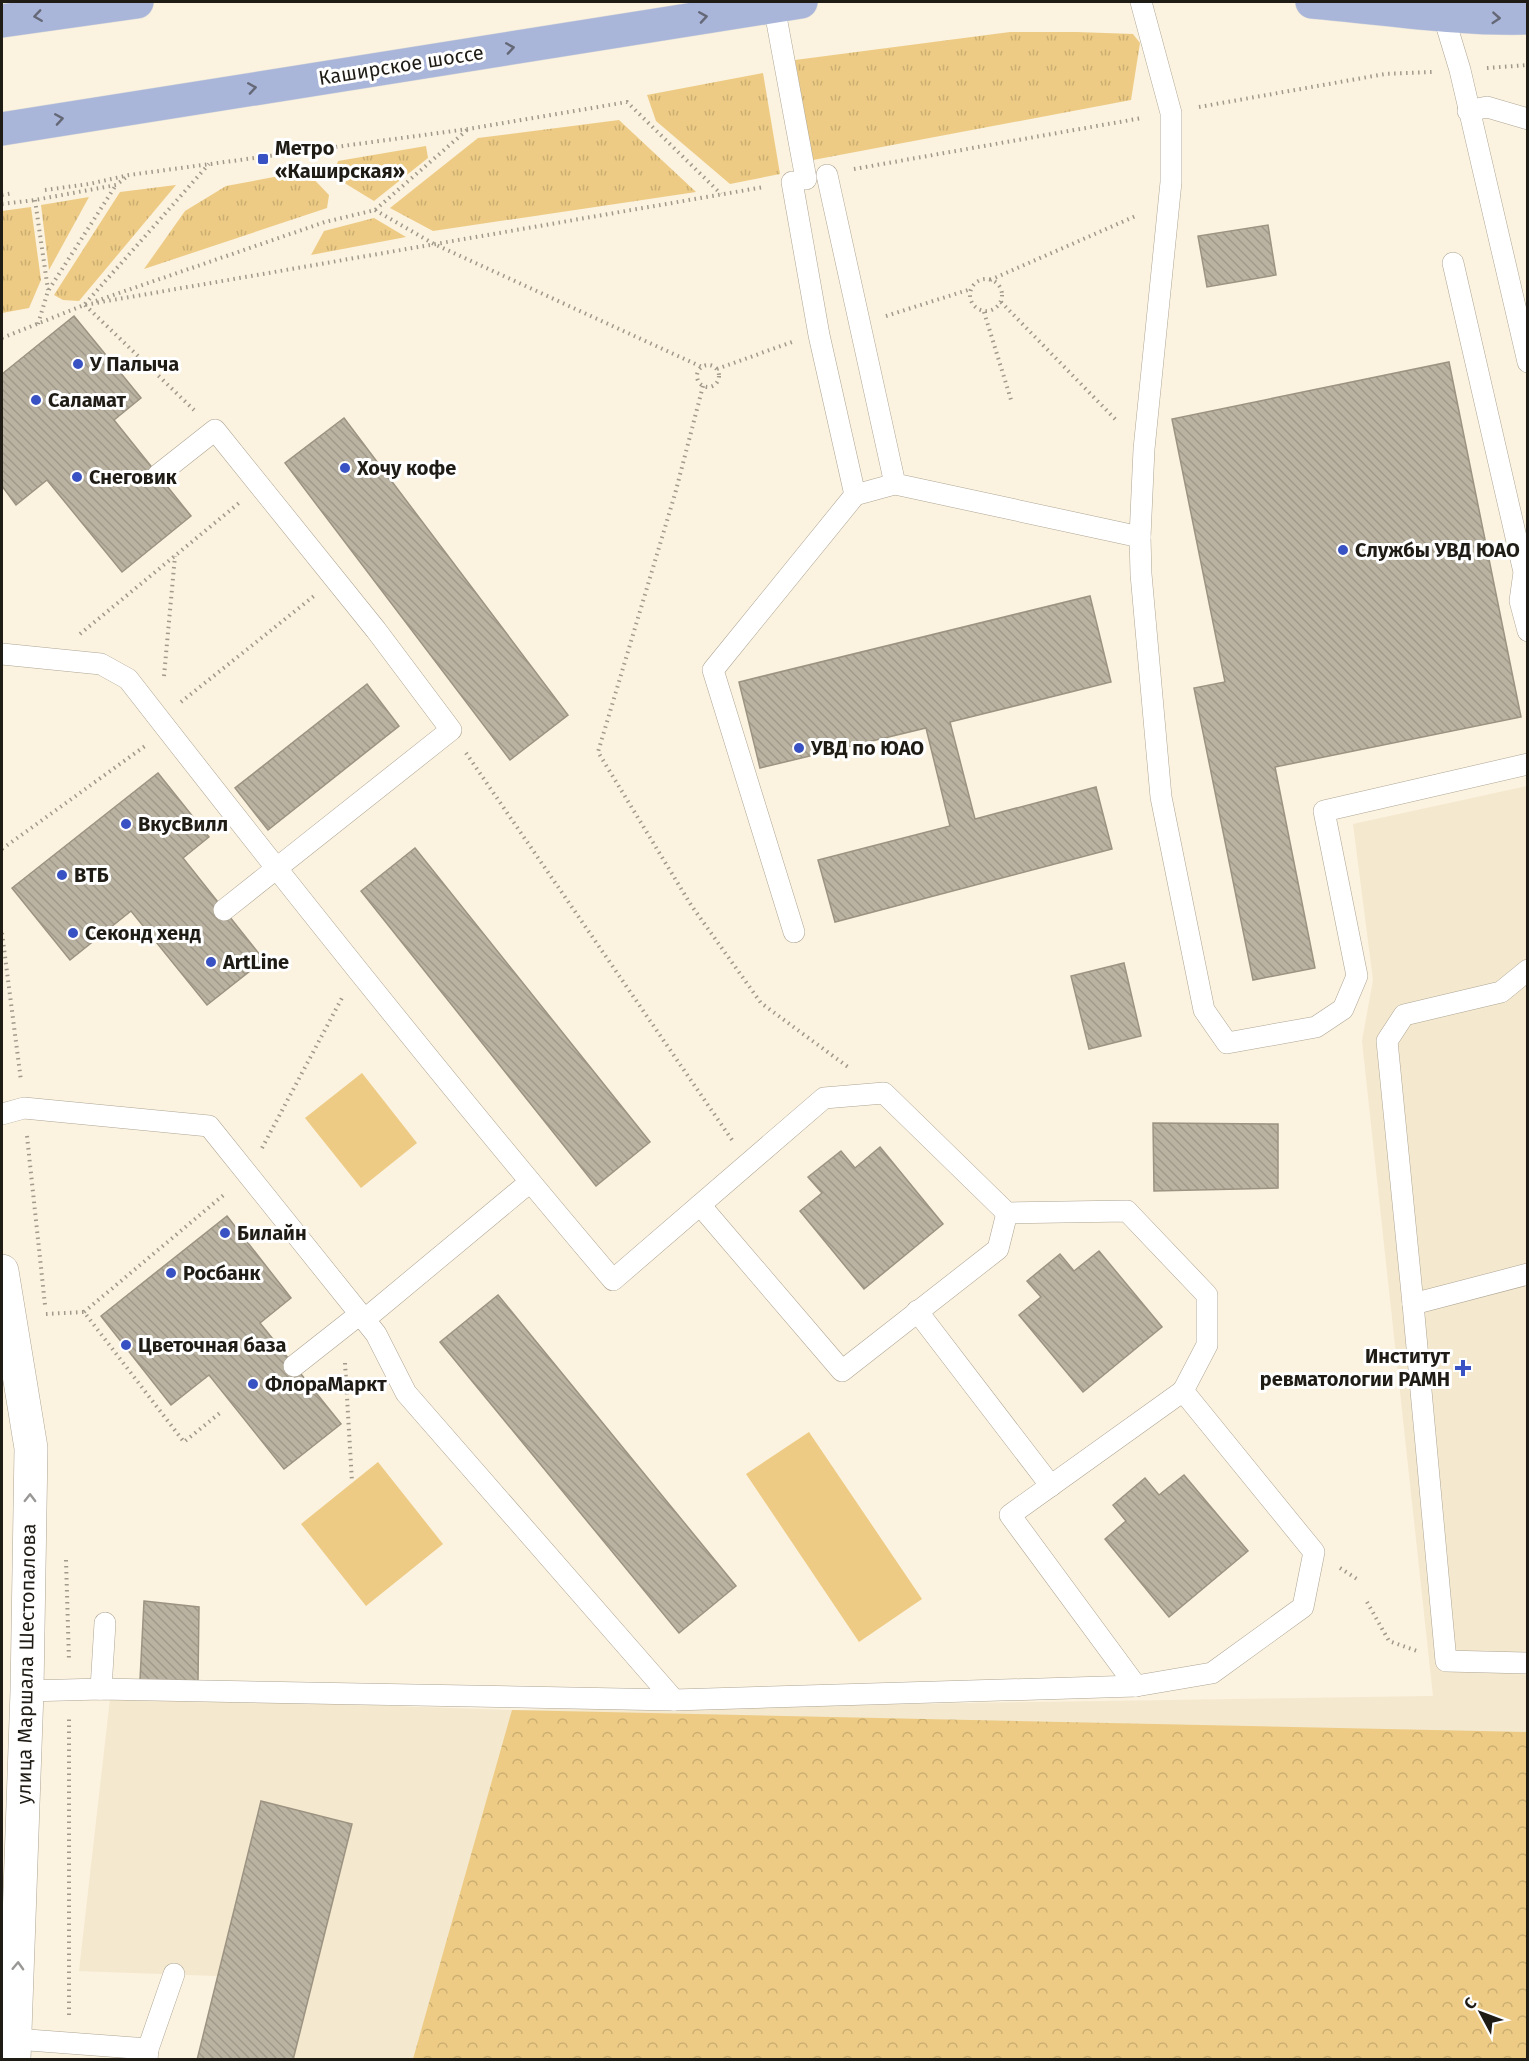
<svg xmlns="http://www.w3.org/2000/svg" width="1529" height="2061" font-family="'Fira Sans',sans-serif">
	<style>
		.built { fill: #f4e8ce }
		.grass { fill: url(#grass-tufts) }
		.forest { fill: url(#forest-crowns) }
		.green { fill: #edcb84 }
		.building { fill: url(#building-back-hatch); stroke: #9c9382; stroke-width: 1.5 }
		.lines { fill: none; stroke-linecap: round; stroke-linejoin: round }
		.service-casing { stroke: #aea594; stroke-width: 22 }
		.tertiary-casing { stroke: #aea594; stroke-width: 34 }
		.primary-casing { stroke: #dbdbda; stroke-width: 34 }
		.path { stroke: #a19a8c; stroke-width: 4; stroke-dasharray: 1.5 4.5; stroke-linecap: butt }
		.service { stroke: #fff; stroke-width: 21 }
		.tertiary { stroke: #fff; stroke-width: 33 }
		.primary { stroke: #aab6d9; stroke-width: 33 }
		.oneway { stroke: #646877 }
		.oneway2 { stroke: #9a9896 }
		.poi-dot { fill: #3851c3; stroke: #fff; stroke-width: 2 }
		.labels { text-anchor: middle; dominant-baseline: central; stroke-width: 6; stroke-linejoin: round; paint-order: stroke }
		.street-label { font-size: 20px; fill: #1f1b15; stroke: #fff }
		.poi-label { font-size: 20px; font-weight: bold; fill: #1f1b15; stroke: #fff; text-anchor: start }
	</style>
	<defs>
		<pattern id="grass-tufts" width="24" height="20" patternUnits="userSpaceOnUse" patternTransform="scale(1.5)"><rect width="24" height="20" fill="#edcb84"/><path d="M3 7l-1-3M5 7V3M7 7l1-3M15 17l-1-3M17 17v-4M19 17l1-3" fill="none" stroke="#cbae71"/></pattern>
		<pattern id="forest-crowns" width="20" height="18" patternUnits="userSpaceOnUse" patternTransform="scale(1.5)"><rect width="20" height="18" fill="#edcb84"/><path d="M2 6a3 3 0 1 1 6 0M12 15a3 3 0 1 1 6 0" fill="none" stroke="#cbae71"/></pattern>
		<pattern id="building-back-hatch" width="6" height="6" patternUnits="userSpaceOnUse" patternTransform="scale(1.5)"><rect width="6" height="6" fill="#bbb3a1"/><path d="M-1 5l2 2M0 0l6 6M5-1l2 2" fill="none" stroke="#a0998a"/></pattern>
	</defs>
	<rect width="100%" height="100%" fill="#fbf2df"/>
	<polygon class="built" points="1527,786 1527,2059 197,2059 217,1976 79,1971 110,1699 219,1700 512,1710 1433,1696 1362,1041 1373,980 1353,824"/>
	<g class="grass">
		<polygon points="1010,32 1077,32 1133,34 1140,43 1131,100 813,160 795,60"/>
		<polygon points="763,73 780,174 730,184 656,121 647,95"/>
		<polygon points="619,120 696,192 433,231 390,208 478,138"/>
		<polygon points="426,146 428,158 374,201 333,176 338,161"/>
		<polygon points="306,171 329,195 327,208 144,269 185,211 226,186"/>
		<polygon points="176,185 79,301 63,300 54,295 120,192"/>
		<polygon points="89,197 49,270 41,205"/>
		<polygon points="31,207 41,280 29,308 2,313 2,211"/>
		<polygon points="374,218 406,237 311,255 324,231"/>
	</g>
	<polygon class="forest" points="512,1710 1527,1732 1527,2059 413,2059"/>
	<g class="green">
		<polygon points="362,1073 417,1143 361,1188 305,1118"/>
		<polygon points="809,1432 922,1599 859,1642 746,1474"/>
		<polygon points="378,1462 443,1544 366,1606 301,1524"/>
	</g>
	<g class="building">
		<polygon points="1268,225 1276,275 1207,287 1198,236"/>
		<polygon points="74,316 141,398 114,420 191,516 122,572 47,480 16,505 2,486 2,374"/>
		<polygon points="1449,362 1521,717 1275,767 1315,968 1253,980 1194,688 1225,682 1172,419"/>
		<polygon points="344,418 568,715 510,760 285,463"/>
		<polygon points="1090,596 1111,682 950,722 975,819 1096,787 1112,849 835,922 818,860 950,826 926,728 760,768 739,682"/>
		<polygon points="367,684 399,726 268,830 235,788"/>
		<polygon points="158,773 209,837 183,858 264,960 207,1005 131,911 70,960 12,888"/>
		<polygon points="415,848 650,1142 596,1186 361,891"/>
		<polygon points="1124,963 1141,1036 1089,1049 1071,976"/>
		<polygon points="1153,1123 1278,1124 1278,1188 1154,1191"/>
		<polygon points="880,1147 943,1224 864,1289 800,1211 822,1193 808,1177 841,1151 855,1168"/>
		<polygon points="227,1216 291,1298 260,1323 341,1424 284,1469 209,1375 171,1405 101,1316"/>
		<polygon points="1099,1251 1162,1327 1083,1392 1019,1315 1041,1297 1027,1281 1060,1254 1074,1271"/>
		<polygon points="498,1295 736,1586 679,1633 440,1342"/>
		<polygon points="1184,1475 1248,1551 1169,1617 1105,1539 1126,1521 1113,1505 1145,1478 1159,1495"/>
		<polygon points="144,1601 199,1607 198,1681 140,1680"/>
		<polygon points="261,1801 352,1824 293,2060 197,2060"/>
	</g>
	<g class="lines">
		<g class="service-casing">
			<g id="service">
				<polyline points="1141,2 1171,113 1171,182 1144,449 1140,537 1141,574 1161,797 1204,1010 1227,1043 1316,1027 1343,1009 1357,976 1324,811 1528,764"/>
				<polyline points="774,6 806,179"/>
				<polyline points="1443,14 1460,70 1528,362"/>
				<polyline points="1468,111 1487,107 1528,119"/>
				<polyline points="827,175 895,484 1140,537"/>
				<polyline points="792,182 819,335 855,495"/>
				<polyline points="1453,263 1524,572 1520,601 1528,631"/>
				<polyline points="158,475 215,430 376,630 451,730 224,910"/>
				<path d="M2,654L101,664L128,679C286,882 446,1084 613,1280L824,1098L884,1093L1007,1213L1127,1211L1207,1295V1345L1183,1391L1314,1552L1303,1607L1212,1673L1136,1686L674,1700L101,1689L27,1691"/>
				<polyline points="794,932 713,670 855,495 895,484"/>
				<polyline points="1528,970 1501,992 1404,1015 1387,1041 1413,1304 1528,1274"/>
				<polyline points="2,1114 24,1108 209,1126 376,1334 406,1393 674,1700"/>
				<polyline points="700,1205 842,1371 998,1249 1007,1213"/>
				<polyline points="1413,1304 1446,1661 1528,1663"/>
				<polyline points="917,1311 1051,1486"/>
				<polyline points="364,1320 530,1182"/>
				<polyline points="294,1366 360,1314"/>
				<polyline points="1136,1686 1010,1515 1183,1391"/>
				<polyline points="101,1689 105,1623"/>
				<polyline points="15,2039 148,2049 147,2060"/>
				<polyline points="148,2049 174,1974"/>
			</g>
		</g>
		<g class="tertiary-casing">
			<polyline id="tertiary" points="2,1271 31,1448 27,1691 14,2060"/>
		</g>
		<g class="primary-casing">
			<g id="primary">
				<path d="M1312,2C1383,8 1456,20 1528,18"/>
				<polyline points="2,21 137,2"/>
				<polyline points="2,129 801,2"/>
			</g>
		</g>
		<g class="path">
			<polyline points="1487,68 1528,65"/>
			<polyline points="1199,107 1385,74 1432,72"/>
			<polyline points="854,169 1142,118"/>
			<polyline points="45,190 89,184 129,175 468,129 627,102 721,194"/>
			<polyline points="2,195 13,193"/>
			<polyline points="35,200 48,290"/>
			<polyline points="2,204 35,200 116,185 129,175"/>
			<polyline points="375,210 434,244 702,367"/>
			<circle cx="986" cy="295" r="16"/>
			<polyline points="990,280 1138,215"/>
			<polyline points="96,301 325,222 375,210 467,130"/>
			<polyline points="1001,302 1118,422"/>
			<polyline points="85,304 209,164"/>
			<polyline points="85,305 194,410"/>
			<polyline points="984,312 1012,403"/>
			<polyline points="886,316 971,289"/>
			<polyline points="38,324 48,291 116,185"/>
			<polyline points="2,338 84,305 764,187"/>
			<circle cx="708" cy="376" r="11"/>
			<polyline points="717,369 792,342"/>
			<polyline points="703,386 675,494 598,752 691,905 761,1003 848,1067"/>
			<polyline points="80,634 239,503"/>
			<polyline points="164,676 175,556"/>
			<polyline points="181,702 314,596"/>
			<polyline points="466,753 732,1140"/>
			<polyline points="2,849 145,746"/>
			<polyline points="2,933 21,1081"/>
			<polyline points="27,1136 45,1305"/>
			<polyline points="262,1148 343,996"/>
			<polyline points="84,1312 226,1193"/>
			<polyline points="46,1314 84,1312 184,1442 221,1412"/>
			<polyline points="345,1363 352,1482"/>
			<polyline points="66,1560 69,1661"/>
			<polyline points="1340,1568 1360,1581"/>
			<polyline points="1367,1602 1389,1641 1417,1651"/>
			<polyline points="69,2015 69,1719"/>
		</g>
		<use href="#service" class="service"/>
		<use href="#tertiary" class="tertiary"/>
		<use href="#primary" class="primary"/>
	</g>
	<defs><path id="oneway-chevron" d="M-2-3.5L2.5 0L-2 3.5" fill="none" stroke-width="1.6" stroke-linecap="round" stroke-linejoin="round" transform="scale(1.5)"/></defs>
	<g class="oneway">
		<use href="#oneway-chevron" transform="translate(38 16) rotate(172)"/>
		<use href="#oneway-chevron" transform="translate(703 17) rotate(-9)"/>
		<use href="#oneway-chevron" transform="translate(1496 18) rotate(4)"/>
		<use href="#oneway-chevron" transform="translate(510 48) rotate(-9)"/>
		<use href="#oneway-chevron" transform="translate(252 88) rotate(-9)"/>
		<use href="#oneway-chevron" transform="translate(59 119) rotate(-9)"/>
	</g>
	<g class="oneway2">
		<use href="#oneway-chevron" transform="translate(30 1498) rotate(-89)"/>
		<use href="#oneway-chevron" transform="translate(18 1966) rotate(-88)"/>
	</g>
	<g class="poi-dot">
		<rect x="257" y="153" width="12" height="12" rx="3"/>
		<circle cx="78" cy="364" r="6"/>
		<circle cx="36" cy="400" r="6"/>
		<circle cx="345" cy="468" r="6"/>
		<circle cx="77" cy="477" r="6"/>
		<circle cx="1343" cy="550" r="6"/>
		<circle cx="799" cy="748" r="6"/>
		<circle cx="126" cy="824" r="6"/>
		<circle cx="62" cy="875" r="6"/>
		<circle cx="73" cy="933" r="6"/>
		<circle cx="211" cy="962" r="6"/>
		<circle cx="225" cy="1233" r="6"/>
		<circle cx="171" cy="1273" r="6"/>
		<circle cx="126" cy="1345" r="6"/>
		<path d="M1460 1359h6v6h6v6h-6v6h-6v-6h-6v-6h6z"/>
		<circle cx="253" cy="1384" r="6"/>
	</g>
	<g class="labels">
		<g class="street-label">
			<text transform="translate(401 65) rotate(-9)">Каширское шоссе</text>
			<text transform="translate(26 1664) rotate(-89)">улица Маршала Шестопалова</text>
		</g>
		<g class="poi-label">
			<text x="275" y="148">Метро<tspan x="275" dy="23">«Каширская»</tspan></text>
			<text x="90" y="364">У Палыча</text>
			<text x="48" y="400">Саламат</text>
			<text x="357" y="468">Хочу кофе</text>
			<text x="89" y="477">Снеговик</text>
			<text x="1355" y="550">Службы УВД ЮАО</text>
			<text x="811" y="748">УВД по ЮАО</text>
			<text x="138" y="824">ВкусВилл</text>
			<text x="74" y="875">ВТБ</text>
			<text x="85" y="933">Секонд хенд</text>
			<text x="223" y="962">ArtLine</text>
			<text x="237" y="1233">Билайн</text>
			<text x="183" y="1273">Росбанк</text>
			<text x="138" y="1345">Цветочная база</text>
			<text x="1450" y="1356" text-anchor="end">Институт<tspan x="1450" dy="23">ревматологии РАМН</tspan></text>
			<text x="265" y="1384">ФлораМаркт</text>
		</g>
	</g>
	<rect width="1529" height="2061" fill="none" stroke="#1f1b15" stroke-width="6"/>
	<g transform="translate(1481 2013) rotate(311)" stroke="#ffffff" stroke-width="4.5" paint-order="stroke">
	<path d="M0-4.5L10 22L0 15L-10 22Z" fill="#1f1b15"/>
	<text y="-9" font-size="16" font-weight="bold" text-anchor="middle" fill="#1f1b15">С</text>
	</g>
</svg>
